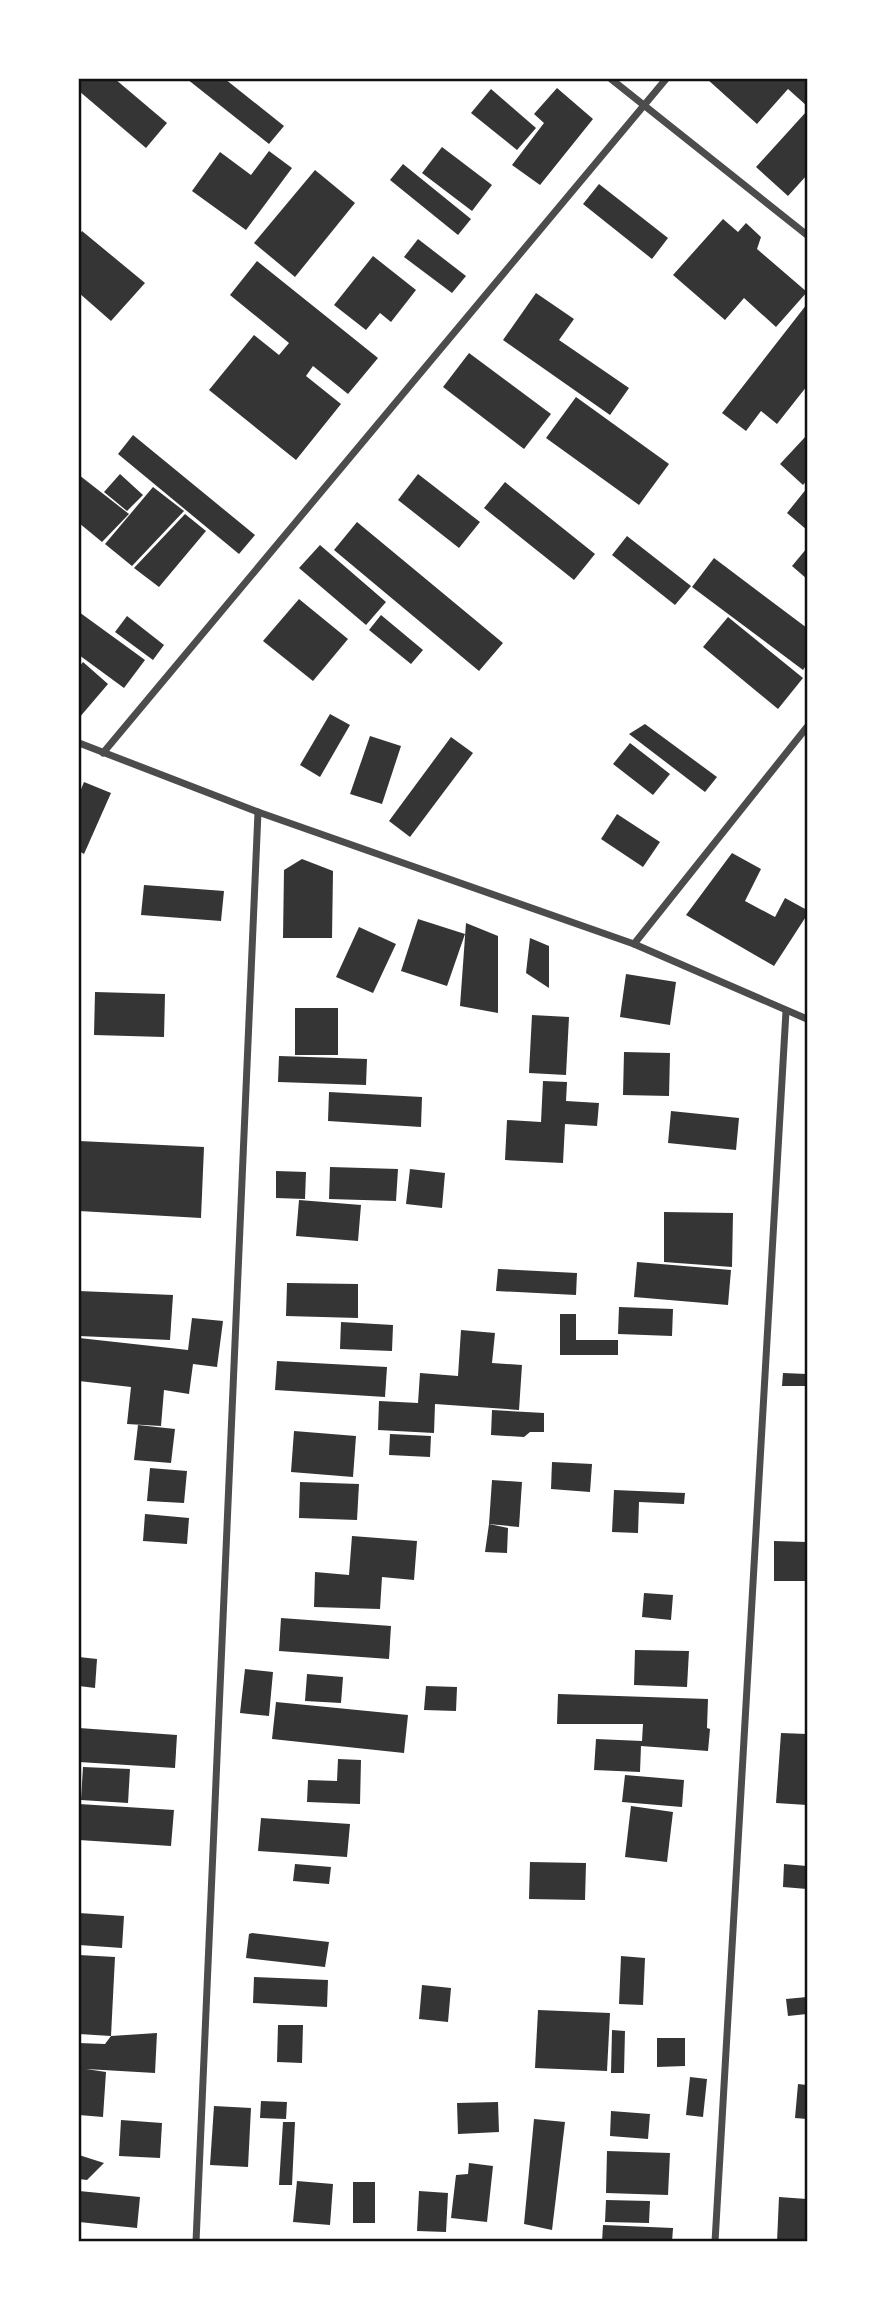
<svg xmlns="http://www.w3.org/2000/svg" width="886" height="2321" font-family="Manrope,sans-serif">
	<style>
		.building { fill: #353535 }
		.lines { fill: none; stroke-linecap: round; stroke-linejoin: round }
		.minor { stroke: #4c4c4c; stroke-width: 7 }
		.neatline { fill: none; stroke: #111; stroke-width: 2.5 }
	</style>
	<rect width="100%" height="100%" fill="#fff"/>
	<g class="building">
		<polygon points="79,79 115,79 167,123 146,148 79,91"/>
		<polygon points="187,79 225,79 284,126 269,144"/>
		<polygon points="707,79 807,79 807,106 788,89 757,124"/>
		<polygon points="557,88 593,119 540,185 512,165 544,123 534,114"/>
		<polygon points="491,89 536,128 517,150 471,113"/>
		<polygon points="806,112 807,175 788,196 756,167"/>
		<polygon points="442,147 492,185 472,211 422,173"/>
		<polygon points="269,151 292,168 246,230 192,191 220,152 251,175"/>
		<polygon points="403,164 471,219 458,235 390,180"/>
		<polygon points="315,170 355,203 295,277 254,243"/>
		<polygon points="599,184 668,238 652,259 583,204"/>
		<polygon points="723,219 738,232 746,223 761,237 757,249 807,292 776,327 744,298 725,320 673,275"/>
		<polygon points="82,231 145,283 111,321 79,293 79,236"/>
		<polygon points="418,239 466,276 452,293 404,257"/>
		<polygon points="373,256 416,290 391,322 380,313 366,330 334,305"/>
		<polygon points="257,261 378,358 348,394 313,366 306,376 341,404 296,460 209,390 254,335 279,355 289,343 230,295"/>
		<polygon points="536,293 574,319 559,340 629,388 610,415 503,340"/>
		<polygon points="807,304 807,386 777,424 761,411 746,431 722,413"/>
		<polygon points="469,353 551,414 524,449 443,387"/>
		<polygon points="576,397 669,464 639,505 546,438"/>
		<polygon points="133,435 255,535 239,554 118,454"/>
		<polygon points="807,435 807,480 803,485 780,464"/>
		<polygon points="120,474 143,495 127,511 104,492"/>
		<polygon points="418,474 480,522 459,548 398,500"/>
		<polygon points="79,475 129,514 102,542 79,523"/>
		<polygon points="505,482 595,554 574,580 484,508"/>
		<polygon points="153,487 184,511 132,566 105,544"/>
		<polygon points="807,488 807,530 787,513"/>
		<polygon points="185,514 206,531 159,587 134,568"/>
		<polygon points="357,522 503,643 479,671 334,550"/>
		<polygon points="627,536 691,586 675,605 612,555"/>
		<polygon points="320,545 386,602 366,625 299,568"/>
		<polygon points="807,548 807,579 792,566"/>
		<polygon points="714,558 807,628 807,664 803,670 692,587"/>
		<polygon points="299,599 348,639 313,681 263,641"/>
		<polygon points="79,612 145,660 124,688 79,655"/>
		<polygon points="381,615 423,650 411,664 369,630"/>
		<polygon points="127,616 164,645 153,660 115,632"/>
		<polygon points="728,617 803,678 778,709 703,647"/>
		<polygon points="83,662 108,684 79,718 79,667"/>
		<polygon points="330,714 350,725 320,777 300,765"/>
		<polygon points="645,724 717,777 705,792 629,734"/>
		<polygon points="370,736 401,746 382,804 350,794"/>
		<polygon points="451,737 473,753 410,837 389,821"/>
		<polygon points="630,743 670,774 653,795 613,764"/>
		<polygon points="84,782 111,793 84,854 79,851 79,794"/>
		<polygon points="617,814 660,842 643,867 601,839"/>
		<polygon points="732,853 761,869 745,901 775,917 785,898 807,910 807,915 774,966 686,915"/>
		<polygon points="302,859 333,871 332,938 283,938 284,870"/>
		<polygon points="144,885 224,891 221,921 141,915"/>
		<polygon points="418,919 465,934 447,986 401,971"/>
		<polygon points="466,923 498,936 498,1013 460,1006"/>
		<polygon points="359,927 396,944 373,993 336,977"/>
		<polygon points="530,938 549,946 549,988 526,973"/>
		<polygon points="626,974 676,982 670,1025 620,1017"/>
		<polygon points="95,992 165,994 164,1037 94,1035"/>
		<rect x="295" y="1008" width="43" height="47"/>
		<polygon points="532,1015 569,1017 566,1075 529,1073"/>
		<polygon points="624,1052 670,1053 669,1096 623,1095"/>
		<polygon points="279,1056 367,1059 366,1085 278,1082"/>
		<polygon points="543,1081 567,1082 566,1101 599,1103 597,1126 565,1124 563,1163 505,1160 507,1120 541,1122"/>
		<polygon points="329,1092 422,1097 421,1127 328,1121"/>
		<polygon points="671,1111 739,1118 736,1150 668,1143"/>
		<polygon points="79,1141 204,1147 201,1218 79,1211"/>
		<polygon points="330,1167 398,1169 396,1201 329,1199"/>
		<polygon points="410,1169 445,1173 442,1208 406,1204"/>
		<polygon points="276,1171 306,1172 305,1199 276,1198"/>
		<polygon points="299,1200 361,1205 358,1241 296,1236"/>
		<polygon points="664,1212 733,1213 732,1267 664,1262"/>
		<polygon points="637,1262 731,1270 728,1305 634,1297"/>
		<polygon points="498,1269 577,1273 576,1295 496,1291"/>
		<polygon points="287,1283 358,1284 358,1318 286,1316"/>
		<polygon points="79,1291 173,1295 170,1340 79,1336"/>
		<polygon points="619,1307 673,1309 672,1336 618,1334"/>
		<polygon points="560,1314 576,1314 576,1340 618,1340 618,1355 560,1355"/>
		<polygon points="192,1318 223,1321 217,1367 193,1364 189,1394 164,1390 161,1426 127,1424 131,1387 79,1381 79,1338 188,1350"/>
		<polygon points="341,1322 393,1325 392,1351 340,1349"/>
		<polygon points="461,1330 495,1333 492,1363 522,1365 519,1410 435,1404 434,1433 378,1430 379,1401 418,1403 420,1373 458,1376"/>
		<polygon points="277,1361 387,1367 385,1397 275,1390"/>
		<polygon points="783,1373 807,1374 807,1386 782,1386"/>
		<polygon points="492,1410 544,1413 544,1432 530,1432 524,1437 491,1435"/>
		<polygon points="138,1425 175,1429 171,1463 134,1460"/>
		<polygon points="294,1431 356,1436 353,1477 291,1472"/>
		<polygon points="390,1434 431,1436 430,1457 389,1455"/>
		<polygon points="552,1462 592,1464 590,1492 551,1489"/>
		<polygon points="150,1468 187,1471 184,1503 147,1501"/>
		<polygon points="492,1480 522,1482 519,1527 489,1524"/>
		<polygon points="300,1482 359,1484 357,1520 299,1518"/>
		<polygon points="614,1490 685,1493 684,1504 639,1502 638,1533 612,1532"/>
		<polygon points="145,1514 189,1518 187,1544 143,1541"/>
		<polygon points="489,1524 508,1528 507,1553 485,1552"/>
		<polygon points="352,1536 417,1541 414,1580 382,1577 380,1609 314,1607 315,1572 349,1575"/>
		<polygon points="774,1541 807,1542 807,1581 774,1581"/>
		<polygon points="644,1593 673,1595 671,1620 642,1617"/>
		<polygon points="281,1618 391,1626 389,1659 279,1651"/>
		<polygon points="635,1650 689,1651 687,1687 634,1685"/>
		<polygon points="79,1657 97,1659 95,1688 79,1686"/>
		<polygon points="245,1669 273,1672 269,1716 240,1713"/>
		<polygon points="307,1674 343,1677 341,1703 305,1701"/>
		<polygon points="426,1686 457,1687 456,1711 424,1710"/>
		<polygon points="558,1694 708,1699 707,1728 710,1729 708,1751 641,1746 640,1772 594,1770 596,1739 642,1741 643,1724 557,1724"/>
		<polygon points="276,1702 408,1715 404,1753 272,1739"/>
		<polygon points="79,1728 177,1735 175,1768 79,1762"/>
		<polygon points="781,1733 807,1734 807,1805 776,1803"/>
		<polygon points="338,1759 361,1760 360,1804 307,1802 308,1780 337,1781"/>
		<polygon points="83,1767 130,1769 128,1803 81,1800"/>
		<polygon points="625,1775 684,1780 682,1807 622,1802"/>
		<polygon points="79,1804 174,1810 171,1846 79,1840"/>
		<polygon points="631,1806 673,1812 667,1862 625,1857"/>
		<polygon points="261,1818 350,1824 347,1857 258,1851"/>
		<polygon points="530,1862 586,1863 585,1900 529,1899"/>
		<polygon points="295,1864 331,1867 329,1884 293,1881"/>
		<polygon points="784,1864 807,1866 807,1889 783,1887"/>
		<polygon points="79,1913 124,1916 122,1948 79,1945"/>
		<polygon points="252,1933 329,1942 325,1967 246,1958 249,1934"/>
		<polygon points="79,1955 115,1957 111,2036 79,2034"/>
		<polygon points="621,1956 645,1958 643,2005 619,2004"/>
		<polygon points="254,1977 328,1980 327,2007 253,2003"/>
		<polygon points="422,1985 451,1988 448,2022 419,2019"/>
		<polygon points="807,1997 807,2014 788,2016 786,1999"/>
		<polygon points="538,2010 610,2013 607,2071 535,2068"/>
		<polygon points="278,2025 303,2025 302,2063 277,2062"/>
		<polygon points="612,2030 625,2031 624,2073 611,2073"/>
		<polygon points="157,2033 155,2073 86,2069 106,2072 103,2117 79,2115 79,2043 105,2044 111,2036"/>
		<polygon points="657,2038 685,2038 685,2066 657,2067"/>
		<polygon points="690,2077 707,2079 703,2117 686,2115"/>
		<polygon points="798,2084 807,2085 807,2119 795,2118"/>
		<polygon points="261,2101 287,2102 286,2119 260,2118"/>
		<polygon points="498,2102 499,2132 458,2134 457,2103"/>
		<polygon points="214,2106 251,2108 248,2167 210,2165"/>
		<polygon points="611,2111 650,2114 648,2139 610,2136"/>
		<polygon points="534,2119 565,2122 552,2230 524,2224"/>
		<polygon points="121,2120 162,2123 160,2158 119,2156"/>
		<polygon points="283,2122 295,2122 292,2185 279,2185"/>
		<polygon points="607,2151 670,2153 668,2195 606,2193"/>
		<polygon points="79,2155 104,2163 87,2180 79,2179"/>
		<polygon points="469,2163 493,2166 487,2222 451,2218 456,2175 468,2174"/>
		<polygon points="297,2181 333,2184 330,2225 293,2222"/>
		<rect x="353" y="2182" width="22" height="41"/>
		<polygon points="79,2191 140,2197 137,2228 79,2222"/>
		<polygon points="419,2191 448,2193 446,2232 417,2231"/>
		<polygon points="779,2197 807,2199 807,2242 777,2242"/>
		<polygon points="606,2200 650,2201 649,2223 605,2222"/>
		<polygon points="603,2225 673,2228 672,2242 602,2242"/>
	</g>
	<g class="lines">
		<g class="minor">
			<polyline points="611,79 807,235"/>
			<polyline points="79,743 258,812 634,944 807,1019"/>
			<polyline points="103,753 666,79"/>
			<polyline points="634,944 807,727"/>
			<polyline points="196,2242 258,812"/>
			<polyline points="715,2242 786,1011"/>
		</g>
	</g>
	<rect width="886" height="2321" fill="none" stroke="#ffffff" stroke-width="161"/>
	<rect x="80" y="80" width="726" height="2160" class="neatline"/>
</svg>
